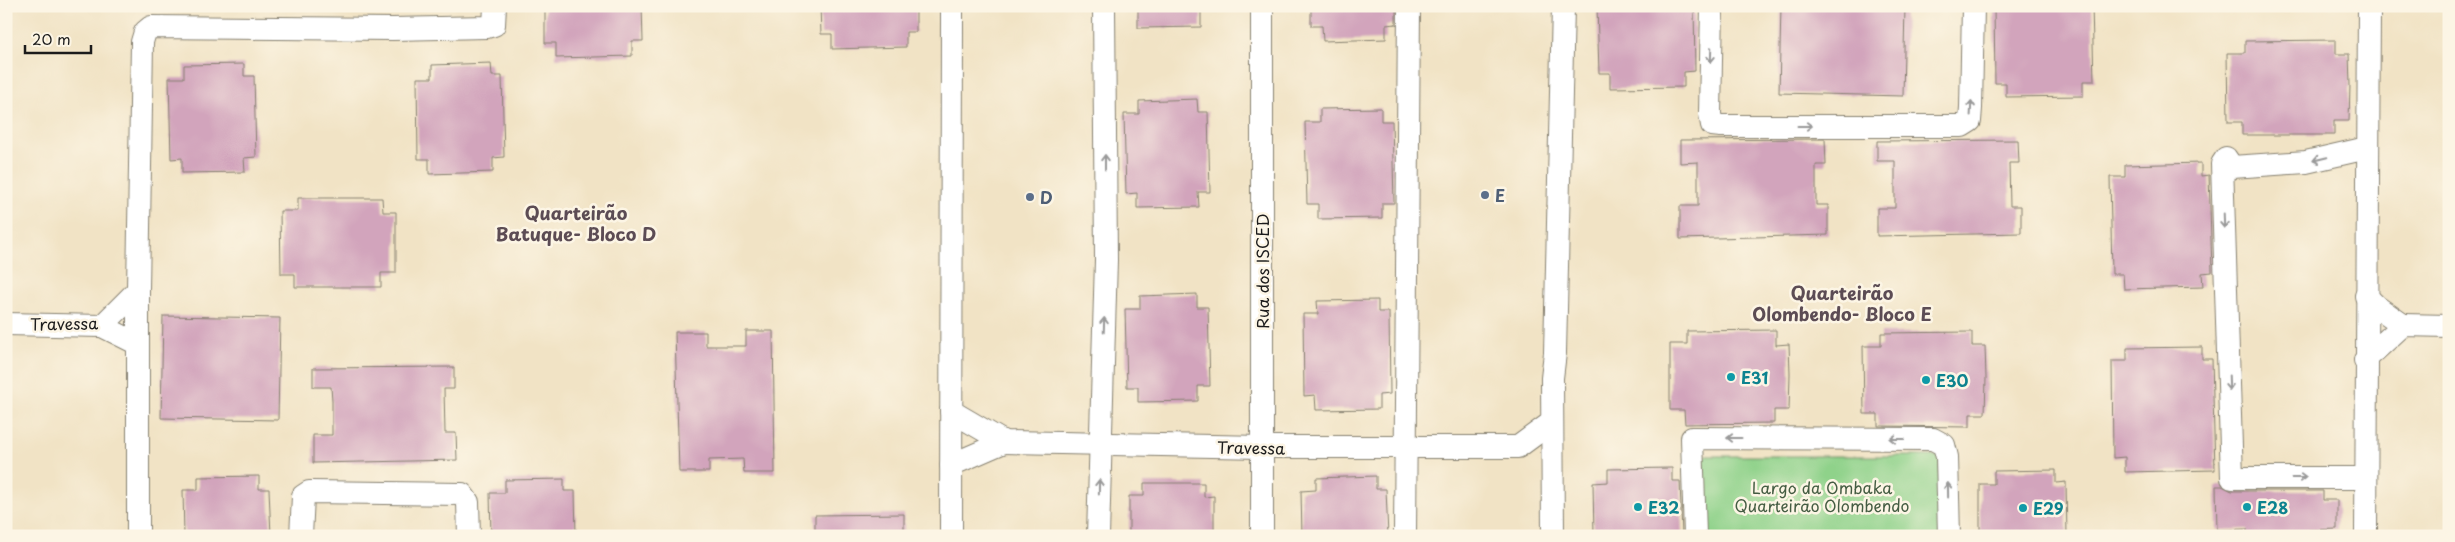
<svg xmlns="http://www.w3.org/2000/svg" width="2455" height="542" font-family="'Playpen Sans',sans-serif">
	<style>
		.green { fill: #8fd28a; stroke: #567753 }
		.building { fill: #d2a4bc }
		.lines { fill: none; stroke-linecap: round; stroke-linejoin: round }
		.street-casing { stroke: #868070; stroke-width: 24 }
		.street { stroke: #fff; stroke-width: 22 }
		.oneway { stroke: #999 }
		.service-dot { fill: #5c6f8a; stroke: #fcf5e5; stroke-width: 2 }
		.culture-dot { fill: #0f9aa8; stroke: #fcf5e5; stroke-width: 2 }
		.labels { text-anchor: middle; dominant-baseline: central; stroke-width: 5; stroke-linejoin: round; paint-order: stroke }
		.service-label { font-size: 16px; font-weight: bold; fill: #4e5e75; stroke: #fcf5e5; text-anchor: start }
		.street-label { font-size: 16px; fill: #1c1c1c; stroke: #fcf5e5 }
		.culture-label { font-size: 16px; font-weight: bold; fill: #0d838f; stroke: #fcf5e5; text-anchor: start }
		.park-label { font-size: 16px; fill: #445c42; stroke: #fcf5e5 }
		.neighbourhood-label { font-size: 18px; font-weight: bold; fill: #5c4c54; stroke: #fcf5e5 }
	</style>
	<rect width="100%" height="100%" fill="#fcf5e5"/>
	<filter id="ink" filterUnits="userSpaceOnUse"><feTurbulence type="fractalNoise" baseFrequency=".02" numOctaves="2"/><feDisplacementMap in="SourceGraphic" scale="10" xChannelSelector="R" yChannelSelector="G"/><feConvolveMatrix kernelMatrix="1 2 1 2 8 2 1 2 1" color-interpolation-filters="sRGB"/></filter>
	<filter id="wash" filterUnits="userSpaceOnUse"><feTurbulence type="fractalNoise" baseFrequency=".0096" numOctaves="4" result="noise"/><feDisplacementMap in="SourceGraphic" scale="20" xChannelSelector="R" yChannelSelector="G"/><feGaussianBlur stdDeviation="1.12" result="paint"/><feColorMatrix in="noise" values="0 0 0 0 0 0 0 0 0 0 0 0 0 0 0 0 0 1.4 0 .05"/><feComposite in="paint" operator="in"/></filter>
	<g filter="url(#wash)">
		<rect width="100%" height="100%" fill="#f1e3c5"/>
		<rect class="green" x="1703" y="456" width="237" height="80"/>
		<g id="blocks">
			<g class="building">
				<polygon points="545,6 642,6 643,41 632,41 632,56 556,58 556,43 545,43"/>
				<polygon points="820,6 916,6 916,32 906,32 906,47 832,49 832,34 821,34"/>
				<polygon points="1138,6 1201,6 1201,27 1138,28"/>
				<polygon points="1311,6 1396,6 1396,24 1386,25 1386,39 1323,41 1322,26 1311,26"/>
				<polygon points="1597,6 1694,6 1695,71 1684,72 1684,87 1610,88 1610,73 1599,73"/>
				<polygon points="1781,6 1905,6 1903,96 1779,93"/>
				<polygon points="1994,6 2092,6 2094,81 2083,81 2083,96 2006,97 2006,83 1995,83"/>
				<polygon points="2336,40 2336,54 2349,54 2350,85 2349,121 2334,121 2334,135 2242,135 2242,122 2228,122 2227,53 2245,53 2245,41"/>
				<polygon points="491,63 492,76 502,76 504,157 493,158 493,172 429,174 429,159 418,159 417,78 432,78 432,65"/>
				<polygon points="244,64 244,76 254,76 256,157 244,158 245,172 182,173 182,158 171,159 169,78 184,78 184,65"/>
				<polygon points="1197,99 1198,112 1208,112 1210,192 1198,192 1199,207 1137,208 1137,193 1126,194 1124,114 1139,114 1139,101"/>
				<polygon points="1381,108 1381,121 1392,121 1394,203 1382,203 1382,218 1318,219 1318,204 1307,204 1305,122 1320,122 1320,109"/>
				<polygon points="1825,139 1826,165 1816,165 1816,205 1828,205 1828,235 1680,239 1680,206 1698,206 1698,162 1680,163 1680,140"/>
				<polygon points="2018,140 2019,163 2009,163 2010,206 2021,206 2021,233 1877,236 1877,208 1895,208 1895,161 1877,161 1877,141"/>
				<polygon points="2201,163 2201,176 2209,175 2212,272 2202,273 2203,287 2124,289 2123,274 2112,274 2110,177 2125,177 2125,165"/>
				<polygon points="298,198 382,198 383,212 396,212 396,273 381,273 381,287 295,287 295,274 281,274 280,211 298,211"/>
				<polygon points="1197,294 1197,307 1208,307 1210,386 1198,386 1198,401 1138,402 1138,387 1127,387 1125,309 1140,309 1140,296"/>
				<polygon points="1378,300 1378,312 1389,312 1390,394 1379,395 1379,409 1316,410 1315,395 1304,396 1303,314 1318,314 1317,301"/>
				<polygon points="163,316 280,318 278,420 161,418"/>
				<polygon points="1776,330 1776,345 1789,344 1790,374 1789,410 1774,410 1774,423 1685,424 1684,410 1670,410 1670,344 1687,344 1687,331"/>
				<polygon points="746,331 773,331 775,473 744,473 743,459 709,460 709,472 679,472 675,332 706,332 706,346 746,346"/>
				<polygon points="1972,332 1972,346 1985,346 1986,378 1985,414 1970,414 1970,427 1878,426 1878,414 1864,414 1863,346 1881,346 1881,333"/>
				<polygon points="2202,347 2202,359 2212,359 2215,470 2125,472 2125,457 2113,458 2112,361 2127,361 2127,348"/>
				<polygon points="454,367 454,389 444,389 445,433 456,433 457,460 313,463 313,435 332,435 332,401 331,387 313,387 313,368"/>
				<polygon points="1672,468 1672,481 1680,481 1682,536 1594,536 1593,483 1608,482 1608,469"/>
				<polygon points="2056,470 2056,483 2066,482 2067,536 1980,536 1980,484 1994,484 1994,471"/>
				<polygon points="259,476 259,489 269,489 271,536 184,536 183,490 198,490 198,477"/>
				<polygon points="1376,476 1376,489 1386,489 1388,536 1302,536 1301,491 1316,490 1316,478"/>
				<polygon points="564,479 564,491 575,491 576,536 491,536 490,493 505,493 505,480"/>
				<polygon points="1144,483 1204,483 1204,497 1214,496 1214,533 1154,536 1154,533 1129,533 1129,496 1144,496"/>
				<polygon points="2216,486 2222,486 2232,491 2323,491 2323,500 2337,500 2337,529 2309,530 2309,536 2247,536 2247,529 2217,530"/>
				<polygon points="904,514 904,536 815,536 815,515"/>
			</g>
		</g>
	</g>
	<g filter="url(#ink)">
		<use href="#blocks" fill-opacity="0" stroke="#868070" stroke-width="1"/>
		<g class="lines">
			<g class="street-casing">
				<g id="street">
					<polyline points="1712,6 1710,114 1712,125 1721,126 1962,126 1970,121 1971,108 1973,6"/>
					<polyline points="2366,296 2376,306 2403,325"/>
					<polyline points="6,324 102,326 138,290"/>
					<polyline points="102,326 138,344"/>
					<polyline points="2365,360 2403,325 2449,326"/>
					<polyline points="951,411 1004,442 1262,447 1518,447 1552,422"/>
					<polyline points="951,465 1004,442"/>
					<polyline points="2366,478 2232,478 2222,164 2226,158 2232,167 2306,162 2367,148"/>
					<polyline points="138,536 138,290 142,42 145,32 151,27 393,29 487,27 494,25 495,6"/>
					<polyline points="301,536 303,496 309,492 462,494 468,502 469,536"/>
					<polyline points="951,536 952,6"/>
					<polyline points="1098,536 1106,260 1104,6"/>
					<polyline points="1262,536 1262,6"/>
					<polyline points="1405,536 1409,6"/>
					<polyline points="1553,536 1552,378 1555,353 1563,6"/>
					<polyline points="1695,536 1692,438 1933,439 1944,445 1947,457 1949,536"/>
					<polyline points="2366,536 2369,6"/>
				</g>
			</g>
			<use href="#street" class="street"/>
		</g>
		<defs><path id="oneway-shaft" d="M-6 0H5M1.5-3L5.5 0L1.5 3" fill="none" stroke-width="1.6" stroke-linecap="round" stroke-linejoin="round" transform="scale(1.25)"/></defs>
		<g class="oneway">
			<use href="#oneway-shaft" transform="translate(1711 55) rotate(92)"/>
			<use href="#oneway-shaft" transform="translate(1971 108) rotate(-87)"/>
			<use href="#oneway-shaft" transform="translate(1805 126)"/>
			<use href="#oneway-shaft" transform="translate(2320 159) rotate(167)"/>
			<use href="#oneway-shaft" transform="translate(1105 162) rotate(-90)"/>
			<use href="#oneway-shaft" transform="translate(2224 221) rotate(88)"/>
			<use href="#oneway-shaft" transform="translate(1104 325) rotate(-88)"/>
			<use href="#oneway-shaft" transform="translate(2229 383) rotate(88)"/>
			<use href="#oneway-shaft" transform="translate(1734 438) rotate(-180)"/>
			<use href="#oneway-shaft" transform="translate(1897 439) rotate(-180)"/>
			<use href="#oneway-shaft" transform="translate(2299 478)"/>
			<use href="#oneway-shaft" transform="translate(1099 487) rotate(-89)"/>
			<use href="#oneway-shaft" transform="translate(1948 490) rotate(-91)"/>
		</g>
	</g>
	<g class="service-dot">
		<circle cx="1485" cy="195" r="5"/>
		<circle cx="1030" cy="197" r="5"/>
	</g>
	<g class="culture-dot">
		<circle cx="1731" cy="377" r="5"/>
		<circle cx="1926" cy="380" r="5"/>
		<circle cx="1638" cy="507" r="5"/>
		<circle cx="2247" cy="507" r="5"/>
		<circle cx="2023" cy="508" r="5"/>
	</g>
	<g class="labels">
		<g class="service-label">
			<text x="1495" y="195">E</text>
			<text x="1040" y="197">D</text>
		</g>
		<g class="street-label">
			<text transform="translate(1262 271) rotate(-90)">Rua dos ISCED</text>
			<text transform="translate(64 323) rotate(-1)">Travessa</text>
			<text transform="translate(1251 447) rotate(1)">Travessa</text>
		</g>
		<g class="culture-label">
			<text x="1741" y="377">E31</text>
			<text x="1936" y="380">E30</text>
			<text x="1648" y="507">E32</text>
			<text x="2257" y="507">E28</text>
			<text x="2033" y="508">E29</text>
		</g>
		<g class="park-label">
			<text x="1822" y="487">Largo da Ombaka<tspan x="1822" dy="18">Quarteirão Olombendo</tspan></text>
		</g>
		<g class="neighbourhood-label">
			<text x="576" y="212">Quarteirão<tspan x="576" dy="21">Batuque- Bloco D</tspan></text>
			<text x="1842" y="292">Quarteirão<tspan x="1842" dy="21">Olombendo- Bloco E</tspan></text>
		</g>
	</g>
	<rect width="2455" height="542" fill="none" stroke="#fcf5e5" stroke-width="25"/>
	<path d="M25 45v8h66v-8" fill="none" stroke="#1c1c1c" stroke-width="2.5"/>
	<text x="32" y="45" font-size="15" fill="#1c1c1c" stroke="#fcf5e5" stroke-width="4" paint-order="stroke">20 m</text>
</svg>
